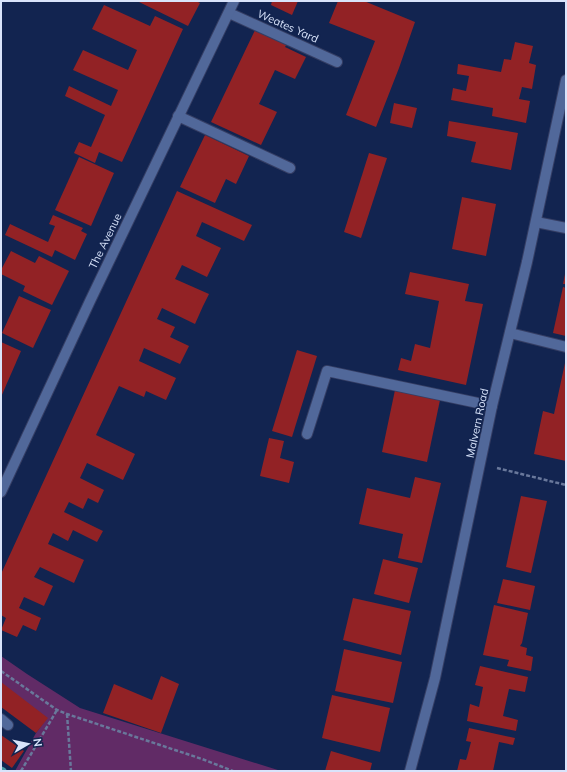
<svg xmlns="http://www.w3.org/2000/svg" width="567" height="772" font-family="Mulish,sans-serif">
	<style>
		.green { fill: #612b66 }
		.lines { fill: none; stroke-linecap: round; stroke-linejoin: round }
		.stream { stroke: #4a9aa8; stroke-width: 7 }
		.building { fill: #922225 }
		.lane-casing { stroke: #353e64; stroke-width: 12 }
		.street-casing { stroke: #353e64; stroke-width: 12 }
		.path { stroke: #69789b; stroke-width: 2.5; stroke-dasharray: 4 2; stroke-linecap: butt }
		.lane { stroke: #51689a; stroke-width: 10 }
		.street { stroke: #51689a; stroke-width: 10 }
		.labels { text-anchor: middle; dominant-baseline: central; stroke-width: 3.5; stroke-linejoin: round; paint-order: stroke }
		.street-label { font-size: 11px; fill: #d9e4fb; stroke: #122450 }
	</style>
	<rect width="100%" height="100%" fill="#122450"/>
	<polygon class="green" points="1,656 27,674 80,708 281,771 15,771 36,733 47,718 1,683"/>
	<g class="lines">
		<polyline class="stream" points="1,770 3,771"/>
	</g>
	<g class="building">
		<polygon points="137,1 196,1 200,3 188,26"/>
		<polygon points="272,1 298,1 292,15 271,5"/>
		<polygon points="338,1 364,1 415,22 399,68 376,127 346,115 375,41 329,23"/>
		<polygon points="104,5 150,26 155,16 183,29 122,162 99,152 95,163 74,153 79,142 91,147 105,115 65,96 69,86 111,106 118,90 73,70 83,50 128,70 137,50 92,29"/>
		<polygon points="256,28 288,42 285,47 306,57 295,79 275,70 259,104 277,112 261,145 211,122"/>
		<polygon points="515,42 533,46 529,63 536,65 532,89 522,87 519,99 530,101 526,123 492,116 493,108 451,100 453,88 466,91 469,76 457,74 458,64 501,72 504,59 511,60"/>
		<polygon points="394,103 417,108 412,128 390,123"/>
		<polygon points="449,121 518,133 511,170 471,162 476,142 447,136"/>
		<polygon points="205,135 249,156 236,184 226,179 215,203 180,187"/>
		<polygon points="369,153 387,158 361,238 344,232"/>
		<polygon points="79,157 114,173 91,226 55,210"/>
		<polygon points="177,191 252,225 244,241 202,222 196,236 221,248 207,277 182,265 175,279 209,294 203,306 195,324 162,308 157,319 175,327 170,337 189,346 180,364 144,348 139,361 176,378 166,400 146,391 144,397 119,386 96,435 135,454 123,480 87,463 80,478 104,490 98,503 88,498 83,509 69,502 64,512 103,531 97,542 73,530 68,541 53,533 48,544 84,560 74,583 40,567 34,577 53,586 44,606 24,597 19,608 41,618 36,631 23,625 17,637 1,630 6,618 1,615 1,574"/>
		<polygon points="462,197 496,204 486,256 452,249"/>
		<polygon points="53,215 83,228 81,231 87,234 75,260 55,250 52,257 5,235 10,224 48,242 55,226 49,224"/>
		<polygon points="11,251 35,263 39,256 69,271 52,305 23,291 25,286 1,274 1,270"/>
		<polygon points="410,272 469,284 465,301 483,304 466,385 398,370 401,358 411,361 415,344 430,348 439,301 405,294"/>
		<polygon points="565,274 566,274 566,284 563,284"/>
		<polygon points="563,287 566,288 566,336 553,333"/>
		<polygon points="19,296 51,310 33,348 2,333"/>
		<polygon points="1,342 21,351 1,397"/>
		<polygon points="297,350 317,356 292,437 272,431"/>
		<polygon points="565,363 566,363 566,461 534,454 543,411 554,414"/>
		<polygon points="395,390 440,400 427,462 382,452"/>
		<polygon points="269,438 284,441 280,458 294,462 289,483 260,476"/>
		<polygon points="415,477 441,483 422,563 398,558 403,534 359,524 367,488 410,498"/>
		<polygon points="521,496 547,501 531,573 506,567"/>
		<polygon points="383,559 418,568 409,603 374,594"/>
		<polygon points="503,579 535,586 530,610 497,603"/>
		<polygon points="353,598 411,611 401,655 343,640"/>
		<polygon points="494,605 528,613 522,643 520,646 527,648 526,655 533,657 531,671 507,666 509,660 483,655"/>
		<polygon points="344,649 402,662 393,703 335,691"/>
		<polygon points="480,666 528,677 525,692 509,689 503,716 518,720 516,731 467,721 470,704 479,707 483,687 475,685"/>
		<polygon points="161,676 179,684 161,733 103,713 114,684 152,700"/>
		<polygon points="1,682 48,718 36,733 1,707"/>
		<polygon points="332,695 390,708 380,752 322,738"/>
		<polygon points="469,728 515,738 513,745 499,742 493,771 457,771 460,759 466,760 467,757 471,742 466,741"/>
		<polygon points="1,735 24,751 12,768 1,760"/>
		<polygon points="331,751 372,763 370,771 325,771"/>
	</g>
	<g class="lines">
		<g class="lane-casing">
			<g id="lane">
				<polyline points="229,13 337,62"/>
				<polyline points="178,116 290,168"/>
				<polyline points="536,222 566,228"/>
				<polyline points="510,333 566,347"/>
				<polyline points="307,434 327,371 492,406"/>
				<polyline points="1,719 8,725"/>
			</g>
		</g>
		<g class="street-casing">
			<g id="street">
				<polyline points="1,492 90,301 234,1"/>
				<polyline points="410,771 435,678 492,406 527,262 566,80"/>
			</g>
		</g>
		<g class="path">
			<polyline points="497,468 566,485"/>
			<polyline points="1,671 57,710 67,714 202,759 233,771"/>
			<polyline points="67,714 71,771"/>
			<polyline points="21,771 57,710"/>
		</g>
		<use href="#lane" class="lane"/>
		<use href="#street" class="street"/>
	</g>
	<g class="labels">
		<g class="street-label">
			<text transform="translate(288 26) rotate(24)">Weates Yard</text>
			<text transform="translate(105 241) rotate(-64)">The Avenue</text>
			<text transform="translate(477 423) rotate(-78)">Malvern Road</text>
		</g>
	</g>
	<rect width="567" height="772" fill="none" stroke="#d9e4fb" stroke-width="4"/>
	<g transform="translate(28 744) rotate(81)" stroke="#122450" stroke-width="3" paint-order="stroke">
	<path d="M0-3L7 15L0 10L-7 15Z" fill="#d9e4fb"/>
	<text y="-6" font-size="11" font-weight="bold" text-anchor="middle" fill="#d9e4fb">N</text>
	</g>
</svg>
